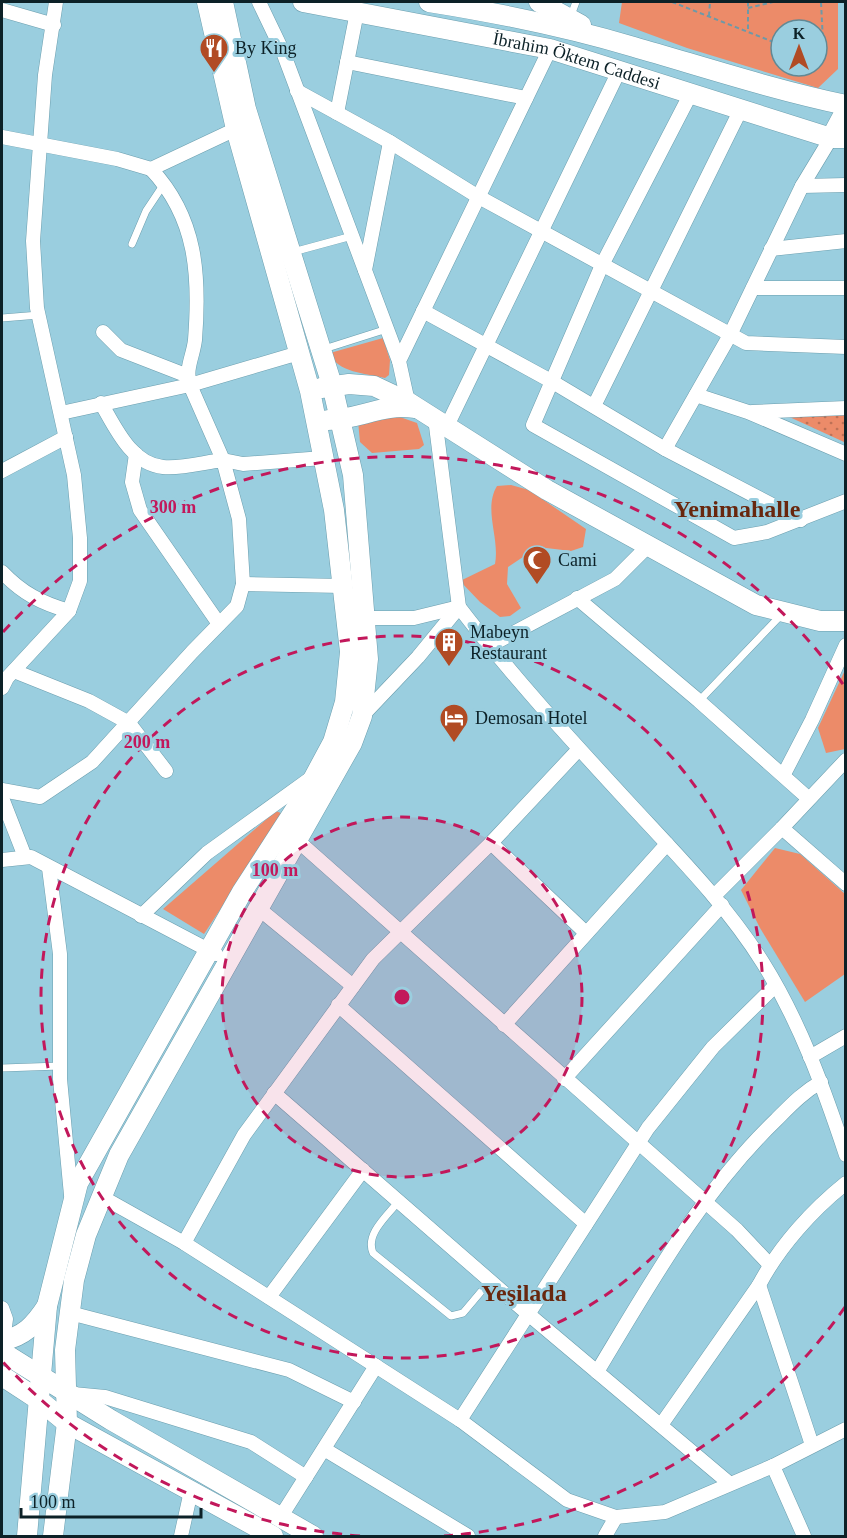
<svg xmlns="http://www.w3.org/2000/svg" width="847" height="1538" font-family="Georgia,serif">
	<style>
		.grass { fill: url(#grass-dots) }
		.park { fill: #ec8b69; fill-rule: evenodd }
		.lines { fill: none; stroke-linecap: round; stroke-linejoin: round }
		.lane-casing { stroke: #6b9eae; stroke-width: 8 }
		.street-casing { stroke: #6b9eae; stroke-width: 15 }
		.secondary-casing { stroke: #6b9eae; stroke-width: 21 }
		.path { stroke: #6e99a7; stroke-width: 2; stroke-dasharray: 4.5 3; stroke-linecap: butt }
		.lane { stroke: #fff; stroke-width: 7 }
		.street { stroke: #fff; stroke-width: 14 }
		.secondary { stroke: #fff; stroke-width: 20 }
		.ring { fill: none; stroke: #c2185b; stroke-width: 3; stroke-dasharray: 10 8 }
		.labels { text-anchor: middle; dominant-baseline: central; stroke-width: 6; stroke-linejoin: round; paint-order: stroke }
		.poi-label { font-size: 18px; fill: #0c2127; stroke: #9acedf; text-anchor: start }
		.street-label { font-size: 18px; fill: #0c2127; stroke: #9acedf }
		.district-label { font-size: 24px; font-weight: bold; fill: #68270e; stroke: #9acedf }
		.centre { fill: #c2185b; stroke: #9acedf; stroke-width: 3 }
		.ring-label { font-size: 18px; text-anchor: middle; font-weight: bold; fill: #c2185b; stroke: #9acedf; stroke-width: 6; stroke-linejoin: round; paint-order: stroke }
	</style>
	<defs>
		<pattern id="grass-dots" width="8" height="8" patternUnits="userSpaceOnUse" patternTransform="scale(1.5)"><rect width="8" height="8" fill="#ec8b69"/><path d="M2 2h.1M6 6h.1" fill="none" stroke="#be7156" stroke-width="1.8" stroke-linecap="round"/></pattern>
	</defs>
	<rect width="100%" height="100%" fill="#9acedf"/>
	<polygon class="grass" points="844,411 844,442 785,415"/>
	<g class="park">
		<path d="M622,2H838V69L818,88L687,48L619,23ZM781,30H817V66H781Z"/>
		<path d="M383,338L390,360L389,375L385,378C368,374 335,372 330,353Z"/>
		<polygon points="397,416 417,423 424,445 419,449 372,453 360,442 358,421"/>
		<path d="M511,485L529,490L586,529L583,547L571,551L538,547L508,567L507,584L521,608L510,616L500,617L480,602L460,581L495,564C500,538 483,509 497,486Z"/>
		<polygon points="845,670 845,749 826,753 818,728"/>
		<polygon points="276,811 283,814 204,934 163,909"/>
		<polygon points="775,848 800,854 845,894 845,974 805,1002 760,928 741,890"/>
	</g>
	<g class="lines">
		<g class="lane-casing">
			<g id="lane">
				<polyline points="570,18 576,2"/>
				<polyline points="132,244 146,211 164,184"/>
				<polyline points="293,252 352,236"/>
				<polyline points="2,318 39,315"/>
				<polyline points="324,349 387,329"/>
				<polyline points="699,701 782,614"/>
				<polyline points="2,1068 60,1066"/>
				<path d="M398,1202C387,1216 365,1234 373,1253L451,1316L463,1313L490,1281"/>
			</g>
		</g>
		<g class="street-casing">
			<g id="street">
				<polyline points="259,2 283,52 399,361"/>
				<polyline points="2,10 54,25"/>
				<polyline points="347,62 526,98"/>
				<polyline points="297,91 390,142 477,196 746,343 846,347"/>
				<polyline points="690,95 602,265 533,425 734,538 767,532 846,501"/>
				<polyline points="337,113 357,12"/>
				<polyline points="2,137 117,159 151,169 236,129"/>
				<path d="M151,169C197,218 200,276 195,340C193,357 185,368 190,385L299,353"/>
				<polyline points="802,186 846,185"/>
				<polyline points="771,249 846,241"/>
				<polyline points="365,270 390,142"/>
				<polyline points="753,288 846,288"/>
				<polyline points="423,311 551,381 665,449 801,520"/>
				<polyline points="103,332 121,350 188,376"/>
				<polyline points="696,395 748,412 846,454"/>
				<polyline points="408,402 399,361 550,49"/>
				<polyline points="594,406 740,111"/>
				<polyline points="752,412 846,408"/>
				<polyline points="61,413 190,385 223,460 243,464 323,458"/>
				<polyline points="447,426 619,71"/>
				<polyline points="665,449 730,335 802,186 831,138"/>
				<polyline points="136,454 132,482 140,510 219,624"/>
				<polyline points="2,471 66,437"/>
				<path d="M2,572C22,593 41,603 69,611"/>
				<polyline points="243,584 343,586"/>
				<polyline points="577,598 699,701 808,798"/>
				<path d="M365,618H414L459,607C512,676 570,739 629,803C676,854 726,904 763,963C800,1022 824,1089 846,1155"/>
				<polyline points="489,646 615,579 648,546"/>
				<polyline points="14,671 89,701 129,723 166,771"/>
				<polyline points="2,688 7,678 69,611 80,581 80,538 74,475 37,308 33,241 45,75 56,2"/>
				<polyline points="362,716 418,657 459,607 435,418"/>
				<polyline points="784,774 812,720 846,645"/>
				<path d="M2,790L40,797L92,762L192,652L237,606L243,584L239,519L223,460C205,462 182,469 163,467C131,464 115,427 101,403"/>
				<polyline points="2,798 25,857"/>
				<polyline points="782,828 846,884"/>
				<polyline points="298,841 737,1230 770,1265"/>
				<polyline points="491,843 585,932"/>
				<polyline points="2,860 31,857 216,954"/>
				<polyline points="49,868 60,954 60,1079 71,1195"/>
				<polyline points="714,896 782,828 846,760"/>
				<polyline points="258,908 353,986"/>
				<polyline points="141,916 207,853 311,778"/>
				<polyline points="338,1005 586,1224"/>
				<polyline points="504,1025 667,844"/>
				<polyline points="810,1057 846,1036"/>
				<polyline points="564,1079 722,905"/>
				<polyline points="274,1093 527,1313 729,1483"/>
				<polyline points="102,1197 184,1243 460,1420 567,1500 616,1517 665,1512 773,1466 846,1429"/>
				<polyline points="184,1243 244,1135 373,959 491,843 579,749"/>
				<polyline points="759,1285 812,1445"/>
				<polyline points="269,1297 363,1170"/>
				<polyline points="2,1308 6,1319 3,1341"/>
				<polyline points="70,1313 289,1370 354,1402"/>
				<path d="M597,1372C650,1284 702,1191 776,1120C790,1106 803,1092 821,1082"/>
				<polyline points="73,1394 105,1397 251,1442 306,1477"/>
				<polyline points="460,1420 648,1128 713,1047 775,986"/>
				<path d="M661,1425L759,1285C779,1247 812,1210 846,1183"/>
				<polyline points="324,1449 468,1536"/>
				<polyline points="773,1466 804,1536"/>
				<polyline points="280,1518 376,1366"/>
				<polyline points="181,1536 191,1491"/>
				<polyline points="605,1536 616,1517"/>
			</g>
		</g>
		<g class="secondary-casing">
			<g id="secondary">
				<path id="s1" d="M303,2L550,49L831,138H846"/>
				<path d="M429,2C498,13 567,27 634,47C704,67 774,90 846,105"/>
				<polyline points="539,2 581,25"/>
				<polyline points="831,138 846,110"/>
				<polyline points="321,388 349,384 374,386 408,402 547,490 756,605 820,621 846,621"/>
				<path d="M328,420C357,420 384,403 414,408"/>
				<path d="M2,1341C24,1336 34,1326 47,1306"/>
				<polyline points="2,1352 111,1420 313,1536"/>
				<polyline points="2,1376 39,1400 67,1423 273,1536"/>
				<polyline points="27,1536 47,1306 78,1183 242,892 304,796 333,742 345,702 350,652 334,510 310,391 236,129 207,2"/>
				<polyline points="53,1536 67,1423 65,1350 74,1280 86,1235 119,1155 352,743 362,716 368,659 353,475 332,385 246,109 223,2"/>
			</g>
		</g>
		<g class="path">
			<polyline points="672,2 781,45"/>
			<polyline points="748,2 748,32"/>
			<polyline points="748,8 773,2"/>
			<polyline points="709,16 710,2"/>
			<polyline points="817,50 823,42 821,2"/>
		</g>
		<use href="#lane" class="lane"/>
		<use href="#street" class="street"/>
		<use href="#secondary" class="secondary"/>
	</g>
	<circle cx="402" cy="997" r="180" fill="#c2185b" fill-opacity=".12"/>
	<g class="ring">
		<circle cx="402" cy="997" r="180"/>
		<circle cx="402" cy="997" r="361"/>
		<path d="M845 1307A541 541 0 0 1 444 1536M360 1536A541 541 0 0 1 3 1362M3 632A541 541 0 0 1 845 687"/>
	</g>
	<defs>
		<g id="restaurant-pin" transform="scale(1.5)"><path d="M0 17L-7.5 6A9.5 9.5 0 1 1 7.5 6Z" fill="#b14b24" stroke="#9acedf"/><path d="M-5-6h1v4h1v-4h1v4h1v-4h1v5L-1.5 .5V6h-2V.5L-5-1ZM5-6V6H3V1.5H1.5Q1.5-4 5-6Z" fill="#fff"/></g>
		<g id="mosque-pin" transform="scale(1.5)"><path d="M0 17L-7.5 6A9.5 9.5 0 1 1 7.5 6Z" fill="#b14b24" stroke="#9acedf"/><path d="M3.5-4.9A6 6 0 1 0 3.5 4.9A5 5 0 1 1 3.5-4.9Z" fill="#fff"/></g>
		<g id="building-pin" transform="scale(1.5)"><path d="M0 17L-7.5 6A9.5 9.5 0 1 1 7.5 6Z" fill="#b14b24" stroke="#9acedf"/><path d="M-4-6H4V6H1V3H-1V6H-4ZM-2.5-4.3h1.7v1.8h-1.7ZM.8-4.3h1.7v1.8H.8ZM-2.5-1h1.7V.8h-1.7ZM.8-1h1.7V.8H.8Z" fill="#fff"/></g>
		<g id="hotel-pin" transform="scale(1.5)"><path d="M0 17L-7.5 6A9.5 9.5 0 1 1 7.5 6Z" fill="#b14b24" stroke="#9acedf"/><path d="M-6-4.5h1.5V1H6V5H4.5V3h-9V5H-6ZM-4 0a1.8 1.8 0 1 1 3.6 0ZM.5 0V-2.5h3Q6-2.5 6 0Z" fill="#fff"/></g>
	</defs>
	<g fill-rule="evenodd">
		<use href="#restaurant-pin" x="214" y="48"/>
		<use href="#mosque-pin" x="537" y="560"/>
		<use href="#building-pin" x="449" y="642"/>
		<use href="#hotel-pin" x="454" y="718"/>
	</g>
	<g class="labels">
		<g class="poi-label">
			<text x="235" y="48">By King</text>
			<text x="558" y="560">Cami</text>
			<text x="470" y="632">Mabeyn<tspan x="470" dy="21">Restaurant</tspan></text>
			<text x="475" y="718">Demosan Hotel</text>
		</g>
		<g class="street-label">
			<text stroke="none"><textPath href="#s1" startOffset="280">İbrahim Öktem Caddesi</textPath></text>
		</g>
		<g class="district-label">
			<text x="737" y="509">Yenimahalle</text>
			<text x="524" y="1293">Yeşilada</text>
		</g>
	</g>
	<circle cx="402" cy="997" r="9" class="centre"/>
	<g class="ring-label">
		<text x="173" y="513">300 m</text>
		<text x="147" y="748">200 m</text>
		<text x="275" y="876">100 m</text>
	</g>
	<rect width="847" height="1538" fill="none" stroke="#0c2127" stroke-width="6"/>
	<g transform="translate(799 48)"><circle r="28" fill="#9acedf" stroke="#618995" stroke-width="1.5"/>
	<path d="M0-4.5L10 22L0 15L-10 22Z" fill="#b14b24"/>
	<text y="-9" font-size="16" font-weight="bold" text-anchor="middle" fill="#0c2127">K</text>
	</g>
	<path d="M21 1508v9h180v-9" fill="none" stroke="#0c2127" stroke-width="3"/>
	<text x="30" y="1508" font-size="18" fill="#0c2127" stroke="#9acedf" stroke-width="4.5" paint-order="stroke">100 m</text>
</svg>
